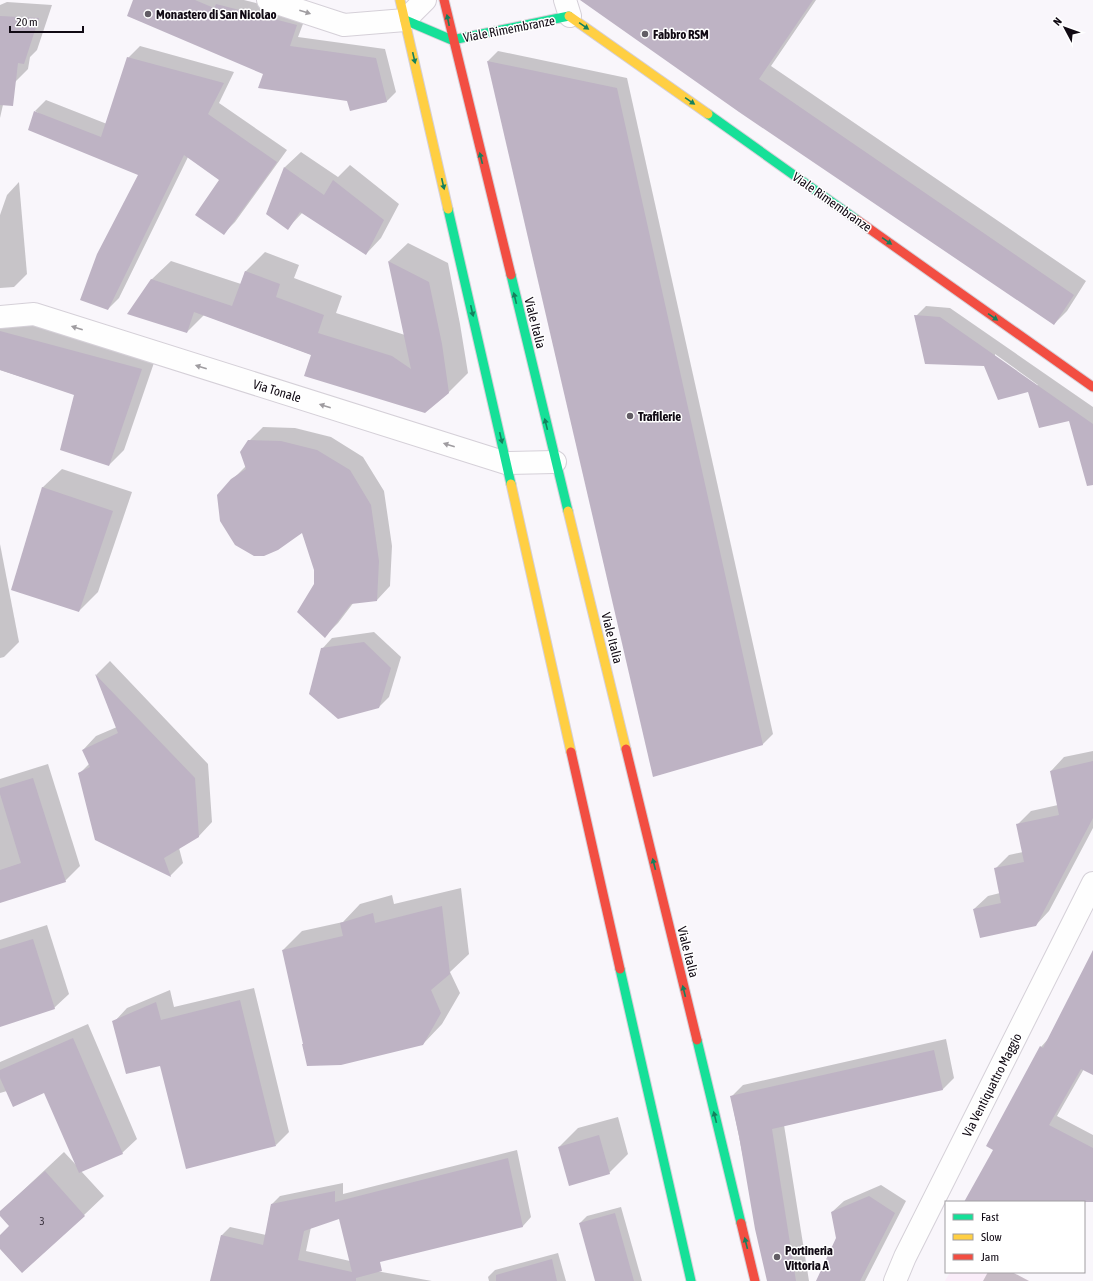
<svg xmlns="http://www.w3.org/2000/svg" width="1093" height="1281" font-family="'Asap Condensed',sans-serif">
	<style>
		.commercial { fill: #faedf9 }
		.shadow { fill: #0003; fill-rule: evenodd }
		.building { fill: #beb3c4; fill-rule: evenodd }
		.lines { fill: none; stroke-linecap: round; stroke-linejoin: round }
		.street-casing { stroke: #d5d0d8; stroke-width: 24 }
		.fast-casing { stroke: #d5d0d8; stroke-width: 11 }
		.slow-casing { stroke: #d5d0d8; stroke-width: 11 }
		.jam-casing { stroke: #d5d0d8; stroke-width: 11 }
		.street { stroke: #fefefe; stroke-width: 22 }
		.fast { stroke: #16e098; stroke-width: 9 }
		.slow { stroke: #ffcf43; stroke-width: 9 }
		.jam { stroke: #f24e42; stroke-width: 9 }
		.oneway { fill: #9f9ca0 }
		.oneway2 { fill: #14805d }
		.poi-dot { fill: #625d65; stroke: #fff; stroke-width: 1.5 }
		.labels { text-anchor: middle; dominant-baseline: central; stroke-width: 3; stroke-linejoin: round; paint-order: stroke }
		.number-label { font-size: 11px; fill: #3c3440 }
		.poi-label { font-size: 13px; font-weight: bold; fill: #110a14; stroke: #fff; text-anchor: start }
		.street-label { font-size: 13px; fill: #110a14; stroke: #fff }
	</style>
	<rect width="100%" height="100%" fill="#f9f6fb"/>
	<polygon class="commercial" points="950,1272 1012,1272 1030,1281 945,1281"/>
	<g class="shadow">
		<polygon points="134,0 244,0 306,16 298,37 385,49 396,92 387,101 348,100 264,73"/>
		<polygon points="592,0 816,0 771,66 1086,281 1067,311 1054,324"/>
		<polygon points="7,2 52,5 37,50 30,57 28,69 15,82 9,78 0,118 0,5"/>
		<polygon points="140,46 234,72 219,103 287,150 235,222 224,233 221,180 188,157 119,298 108,309 140,175 35,111 46,100 107,124 128,58"/>
		<polygon points="498,51 627,78 773,734 763,744 654,776 488,61"/>
		<polygon points="301,152 338,177 350,165 399,204 381,238 366,254 303,212 288,228 267,214 285,167"/>
		<polygon points="19,182 27,274 14,287 0,288 0,215 7,195"/>
		<polygon points="408,243 448,263 460,324 468,373 449,392 312,355 204,315 187,332 151,280 171,261 241,284 245,272 265,252 299,265 294,278 342,296 336,313 405,335 389,261"/>
		<path d="M926,306L950,308L1093,407V454L1070,420L1029,391L985,365L916,316ZM995,354L1038,385L1037,386L995,357Z"/>
		<polygon points="0,317 157,354 124,450 109,465 75,394 0,370"/>
		<polygon points="263,427 295,428 331,437 363,457 384,491 392,546 390,586 377,600 354,602 338,623 325,636 315,584 315,570 302,531 232,480 246,466 249,441"/>
		<polygon points="62,469 132,492 98,592 79,611 42,488"/>
		<polygon points="0,544 19,642 4,657 0,658"/>
		<polygon points="374,632 401,657 389,697 379,707 322,649 332,638"/>
		<polygon points="110,661 208,764 212,822 199,836 179,848 183,863 170,876 79,774 90,763 83,750 96,736 117,727 96,675"/>
		<polygon points="1093,751 1093,828 1049,911 1036,925 974,909 988,896 1000,893 995,869 1009,855 1023,852 1017,825 1031,811 1058,805 1051,771 1064,757"/>
		<polygon points="48,764 80,866 65,881 0,901 0,779"/>
		<polygon points="461,888 469,954 450,972 460,993 442,1024 423,1044 304,1043 283,950 302,931 343,922 360,904 392,895 394,904"/>
		<polygon points="47,925 69,994 54,1008 0,1026 0,940"/>
		<polygon points="254,988 289,1132 276,1145 161,1064 114,1022 127,1008 170,990 174,1007"/>
		<polygon points="88,1024 137,1139 122,1153 81,1171 104,1196 84,1215 22,1272 0,1248 0,1236 10,1226 0,1215 0,1212 64,1152 77,1166 45,1092 7,1091 0,1093 0,1062"/>
		<polygon points="1049,1038 1093,1044 1093,1053 1057,1116 1093,1135 1093,1201 1075,1202 966,1202 995,1149 1041,1047"/>
		<polygon points="946,1039 954,1078 943,1089 784,1125 809,1281 768,1281 731,1097 743,1085"/>
		<polygon points="618,1117 628,1154 609,1173 559,1147 578,1128"/>
		<path d="M517,1150L531,1217L523,1226L354,1267L432,1281H211L221,1236L230,1227L266,1235L271,1205L280,1196L343,1183V1194ZM340,1218L350,1261L306,1251L311,1227Z"/>
		<polygon points="881,1185 906,1201 865,1281 817,1281 837,1238 832,1212 844,1201"/>
		<polygon points="621,1207 642,1281 596,1281 580,1223 587,1216"/>
		<polygon points="558,1253 566,1281 489,1281 488,1277 495,1270"/>
		<polygon points="988,1272 1012,1272 1029,1281 983,1281"/>
	</g>
	<g class="building">
		<polygon points="133,0 195,0 214,8 216,4 297,25 290,46 376,58 387,102 350,111 347,101 258,88 263,74 127,16"/>
		<polygon points="580,0 813,0 759,79 1074,295 1054,325 739,112"/>
		<polygon points="0,16 39,18 24,64 18,63 13,106 0,105"/>
		<polygon points="127,57 224,83 208,114 277,162 224,235 195,215 219,180 184,155 108,310 80,300 97,254 138,175 28,130 34,111 101,137"/>
		<polygon points="487,61 617,88 763,745 653,777"/>
		<polygon points="284,167 324,195 333,180 384,220 366,255 300,212 288,230 266,214"/>
		<polygon points="388,261 429,282 442,344 449,393 425,413 304,376 311,355 194,312 187,333 127,314 151,279 232,306 245,271 280,284 276,297 324,315 318,333 392,356 411,369"/>
		<polygon points="914,315 940,317 1093,424 1093,485 1087,486 1069,421 1039,428 1028,392 998,400 984,366 925,364"/>
		<polygon points="0,331 142,369 109,466 60,450 74,395 0,370"/>
		<polygon points="248,440 281,441 317,450 350,470 371,505 379,561 377,601 351,604 325,638 297,612 314,584 314,570 302,533 278,550 264,556 254,556 235,545 220,521 217,495 231,479 246,469 240,452"/>
		<polygon points="42,487 113,511 79,612 11,590"/>
		<polygon points="364,642 391,668 379,708 338,719 309,694 321,648"/>
		<polygon points="95,674 195,778 199,837 164,858 171,877 95,840 78,773 90,767 82,750 118,733"/>
		<polygon points="1093,761 1093,818 1036,926 980,938 973,909 1001,903 994,868 1024,862 1016,824 1059,815 1050,771"/>
		<polygon points="33,778 66,882 0,903 0,870 21,863 0,794 0,788"/>
		<polygon points="442,906 450,974 431,990 441,1013 423,1045 341,1065 307,1066 302,1044 303,1044 282,950 343,936 340,923 373,913 375,923"/>
		<polygon points="33,939 55,1009 0,1027 0,949"/>
		<polygon points="1093,950 1093,1075 1081,1069 1049,1125 1093,1148 1093,1202 964,1202 993,1150 986,1146 1040,1046 1043,1048"/>
		<polygon points="240,1000 276,1146 186,1169 160,1066 126,1074 112,1021 156,1002 161,1020"/>
		<polygon points="73,1038 123,1154 79,1173 44,1093 13,1107 0,1078 0,1070"/>
		<polygon points="934,1050 943,1090 772,1129 796,1281 767,1281 755,1229 739,1136 730,1096"/>
		<polygon points="599,1135 610,1174 569,1186 558,1147"/>
		<path d="M508,1158L523,1227L380,1262L382,1271L356,1278V1281H210L221,1235L263,1245L271,1204L335,1191V1202ZM339,1219L352,1272L298,1260L304,1231Z"/>
		<polygon points="45,1171 85,1216 22,1273 0,1249 0,1235 9,1226 0,1216 0,1211"/>
		<polygon points="869,1196 895,1213 860,1281 816,1281 836,1238 831,1212"/>
		<polygon points="615,1213 634,1281 595,1281 579,1223"/>
		<polygon points="552,1259 557,1281 496,1281 496,1275"/>
	</g>
	<g class="lines">
		<g class="street-casing">
			<g id="street">
				<polyline points="268,0 344,25 405,20 425,0"/>
				<polyline points="565,0 570,16"/>
				<polyline points="0,317 34,314 506,463 555,462"/>
				<polyline points="895,1281 905,1257 1093,883"/>
			</g>
		</g>
		<g class="fast-casing">
			<g id="fast">
				<polyline points="405,20 452,40 569,16"/>
				<polyline points="708,114 857,220"/>
				<polyline points="448,209 511,484"/>
				<polyline points="511,275 568,511"/>
				<polyline points="620,969 691,1281"/>
				<polyline points="697,1040 741,1223"/>
			</g>
		</g>
		<g class="slow-casing">
			<g id="slow">
				<polyline points="400,0 448,209"/>
				<polyline points="569,16 708,114"/>
				<polyline points="511,484 571,752"/>
				<polyline points="568,511 626,749"/>
			</g>
		</g>
		<g class="jam-casing">
			<g id="jam">
				<polyline points="444,0 511,275"/>
				<polyline points="857,220 1093,387"/>
				<polyline points="626,749 697,1040"/>
				<polyline points="571,752 620,969"/>
				<polyline points="741,1223 755,1281"/>
			</g>
		</g>
		<use href="#street" class="street"/>
		<use href="#fast" class="fast"/>
		<use href="#slow" class="slow"/>
		<use href="#jam" class="jam"/>
	</g>
	<defs><path id="oneway-solid" d="M-6-.8H1V-3.2L6.5 0L1 3.2V.8H-6Z"/></defs>
	<g class="oneway">
		<use href="#oneway-solid" transform="translate(305 12) rotate(18)"/>
		<use href="#oneway-solid" transform="translate(77 328) rotate(-163)"/>
		<use href="#oneway-solid" transform="translate(201 367) rotate(-163)"/>
		<use href="#oneway-solid" transform="translate(325 406) rotate(-163)"/>
		<use href="#oneway-solid" transform="translate(449 445) rotate(-163)"/>
	</g>
	<g class="oneway2">
		<use href="#oneway-solid" transform="translate(448 20) rotate(-102)"/>
		<use href="#oneway-solid" transform="translate(584 26) rotate(35)"/>
		<use href="#oneway-solid" transform="translate(414 58) rotate(77)"/>
		<use href="#oneway-solid" transform="translate(690 101) rotate(35)"/>
		<use href="#oneway-solid" transform="translate(481 158) rotate(-104)"/>
		<use href="#oneway-solid" transform="translate(443 184) rotate(77)"/>
		<use href="#oneway-solid" transform="translate(887 241) rotate(35)"/>
		<use href="#oneway-solid" transform="translate(515 298) rotate(-104)"/>
		<use href="#oneway-solid" transform="translate(472 311) rotate(77)"/>
		<use href="#oneway-solid" transform="translate(993 317) rotate(35)"/>
		<use href="#oneway-solid" transform="translate(546 424) rotate(-104)"/>
		<use href="#oneway-solid" transform="translate(501 438) rotate(77)"/>
		<use href="#oneway-solid" transform="translate(654 864) rotate(-104)"/>
		<use href="#oneway-solid" transform="translate(684 991) rotate(-104)"/>
		<use href="#oneway-solid" transform="translate(715 1117) rotate(-104)"/>
		<use href="#oneway-solid" transform="translate(746 1243) rotate(-104)"/>
	</g>
	<g class="poi-dot">
		<circle cx="148" cy="14" r="4"/>
		<circle cx="645" cy="34" r="4"/>
		<circle cx="630" cy="416" r="4"/>
		<circle cx="777" cy="1257" r="4"/>
	</g>
	<g class="labels">
		<g class="number-label">
			<text x="42" y="1221">3</text>
		</g>
		<g class="poi-label">
			<text x="156" y="14">Monastero di San Nicolao</text>
			<text x="653" y="34">Fabbro RSM</text>
			<text x="638" y="416">Trafilerie</text>
			<text x="785" y="1250">Portineria<tspan x="785" dy="15">Vittoria A</tspan></text>
		</g>
		<g class="street-label">
			<text transform="translate(509 29) rotate(-11)">Viale Rimembranze</text>
			<text transform="translate(832 202) rotate(35)">Viale Rimembranze</text>
			<text transform="translate(535 323) rotate(76)">Viale Italia</text>
			<text transform="translate(277 391) rotate(17)">Via Tonale</text>
			<text transform="translate(612 638) rotate(76)">Viale Italia</text>
			<text transform="translate(688 952) rotate(76)">Viale Italia</text>
			<text transform="translate(992 1085) rotate(-63)">Via Ventiquattro Maggio</text>
		</g>
	</g>
	<rect x="945" y="1201" width="140" height="72" fill="#ffffff" stroke="#a09da1"/>
	<rect x="953" y="1214" width="20" height="6" fill="#16e098" stroke="#a09da1"/>
	<text x="981" y="1221" font-size="12" fill="#110a14">Fast</text>
	<rect x="953" y="1234" width="20" height="6" fill="#ffcf43" stroke="#a09da1"/>
	<text x="981" y="1241" font-size="12" fill="#110a14">Slow</text>
	<rect x="953" y="1254" width="20" height="6" fill="#f24e42" stroke="#a09da1"/>
	<text x="981" y="1261" font-size="12" fill="#110a14">Jam</text>
	<g transform="translate(1065 28) rotate(311)" stroke="#ffffff" stroke-width="3" paint-order="stroke">
	<path d="M0-3L7 15L0 10L-7 15Z" fill="#110a14"/>
	<text y="-6" font-size="11" font-weight="bold" text-anchor="middle" fill="#110a14">N</text>
	</g>
	<path d="M10 26v6h73v-6" fill="none" stroke="#110a14" stroke-width="2"/>
	<text x="16" y="26" font-size="12" fill="#110a14" stroke="#ffffff" stroke-width="3" paint-order="stroke">20 m</text>
</svg>
